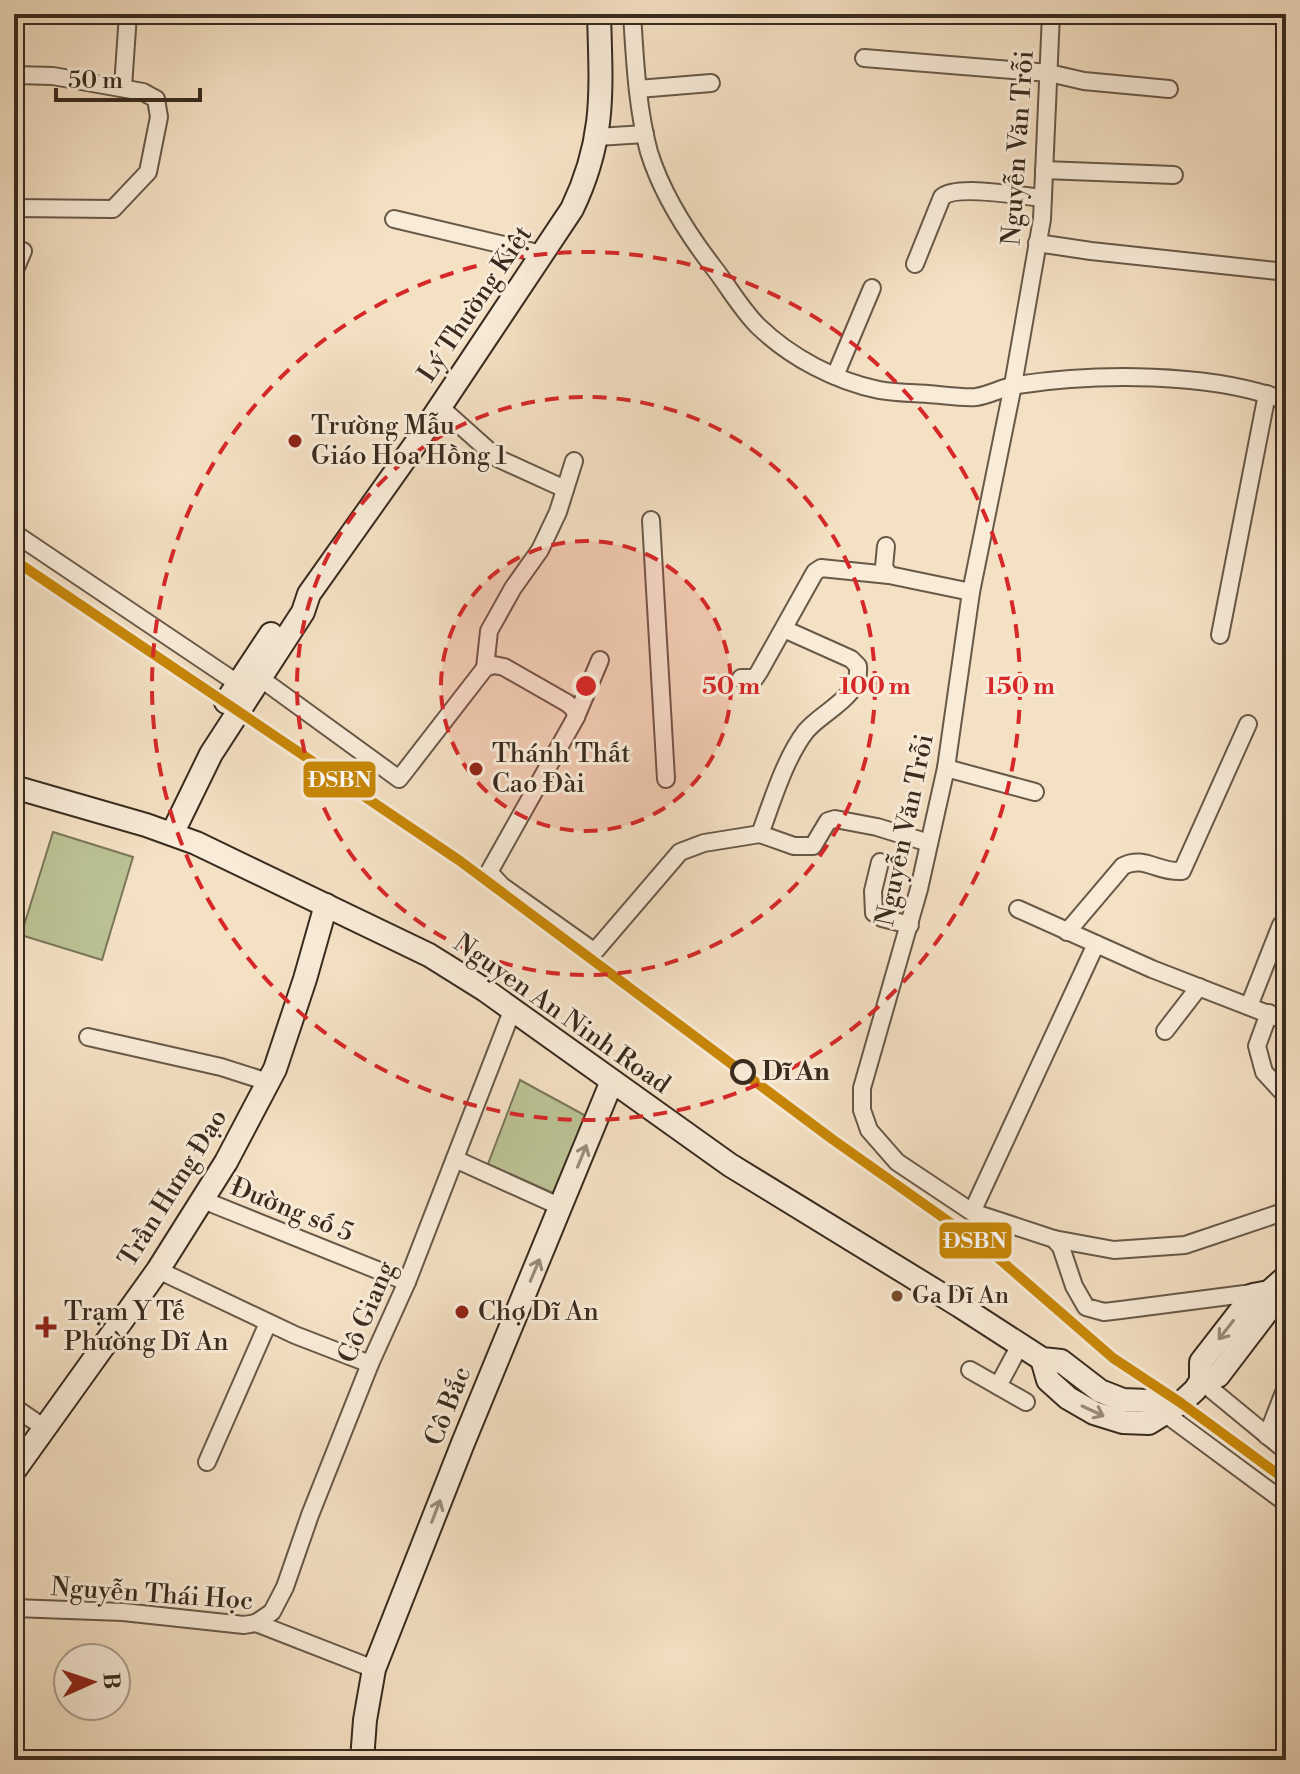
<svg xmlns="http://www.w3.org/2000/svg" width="1300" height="1774" font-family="'Libre Bodoni',serif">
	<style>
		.green { fill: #bbc294; stroke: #7a765a; stroke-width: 2 }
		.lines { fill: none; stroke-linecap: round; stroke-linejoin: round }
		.street-casing { stroke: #685848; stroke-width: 20 }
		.secondary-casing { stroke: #392b1f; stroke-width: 26 }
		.street { stroke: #f8ebd8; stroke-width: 16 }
		.secondary { stroke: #f8ebd8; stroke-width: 22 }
		.rail-1-casing { stroke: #f8ebd8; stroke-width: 16 }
		.rail-1 { stroke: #c88708; stroke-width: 10 }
		.oneway { stroke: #988b7c }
		.ring { fill: none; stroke: #d62828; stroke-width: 4; stroke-dasharray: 14 10 }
		.poi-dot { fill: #8f2418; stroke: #f8ebd8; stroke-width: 3 }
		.stop-dot { fill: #f8ebd8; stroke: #392b1f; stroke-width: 4 }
		.bus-dot { fill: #7a4b2a; stroke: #f8ebd8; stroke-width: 3 }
		.labels { text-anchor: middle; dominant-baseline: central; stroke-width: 6; stroke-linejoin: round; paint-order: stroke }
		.bus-label { font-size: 24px; fill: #392b1f; stroke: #f8ebd8; text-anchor: start }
		.street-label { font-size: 26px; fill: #392b1f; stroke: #f8ebd8 }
		.poi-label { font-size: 26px; fill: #392b1f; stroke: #f8ebd8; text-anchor: start }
		.stop-label { font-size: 26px; font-weight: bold; fill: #392b1f; stroke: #f8ebd8; text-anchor: start }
		.centre { fill: #d62828; stroke: #f8ebd8; stroke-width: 4 }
		.ring-label { font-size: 24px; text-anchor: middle; font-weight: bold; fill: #d62828; stroke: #f8ebd8; stroke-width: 6; stroke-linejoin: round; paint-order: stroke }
		.line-badge { stroke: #f8ebd8; stroke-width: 3 }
		.badge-label { font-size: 22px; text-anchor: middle; font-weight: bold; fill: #fff }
	</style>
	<rect width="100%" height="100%" fill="#f4e0c3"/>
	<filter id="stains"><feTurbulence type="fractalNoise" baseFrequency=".0025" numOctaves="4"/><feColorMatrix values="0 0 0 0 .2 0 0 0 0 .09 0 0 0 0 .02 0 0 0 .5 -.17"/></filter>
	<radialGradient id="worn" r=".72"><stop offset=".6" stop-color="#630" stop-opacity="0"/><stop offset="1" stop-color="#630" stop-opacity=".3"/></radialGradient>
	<g class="green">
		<polygon points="53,832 133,857 102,960 21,935"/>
		<polygon points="520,1080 586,1116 553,1193 488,1164"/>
	</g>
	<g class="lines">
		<g class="street-casing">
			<g id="street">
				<path d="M632,14C635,60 637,108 649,152C662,194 687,233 714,268C728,286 741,309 758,326C790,357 835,381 879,390C895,393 912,393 928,394C943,395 961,398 976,397C990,395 1003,387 1017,385C1096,373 1211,372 1286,401"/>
				<polyline points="1051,14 1042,219 1013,385 971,592 946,768 919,889 862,1088 862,1110 869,1130 897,1162 972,1212 1054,1239 1061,1247 1074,1286 1086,1307 1104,1312 1121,1310 1260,1292"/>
				<polyline points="864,58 1049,73 1084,81 1169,89"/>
				<polyline points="14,75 53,76 143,92 156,99 159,117 148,172 113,209 14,208"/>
				<polyline points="123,87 128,14"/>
				<polyline points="638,89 711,83"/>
				<polyline points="597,137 645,134"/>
				<polyline points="1044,170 1174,175"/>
				<polyline points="394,219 542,254"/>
				<polyline points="1037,243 1091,251 1286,272"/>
				<path d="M915,264L942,197C957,184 1021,196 1043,198"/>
				<polyline points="14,272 23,251"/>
				<polyline points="835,376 872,288"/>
				<polyline points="440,407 497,458 565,489"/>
				<polyline points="651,520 666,779"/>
				<polyline points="14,533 246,689"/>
				<polyline points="886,546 884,567 889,575 971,592"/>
				<polyline points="1220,635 1267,394"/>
				<polyline points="485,668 489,631 513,588 540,550 558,512 574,461"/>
				<path d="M260,678L399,779L485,668L494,665L504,667L567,703L574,709L576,717L489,872L502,886L592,950H596L680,852L704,843L760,834C772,802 785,758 806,731C825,709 861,698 858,666L851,659L784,629"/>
				<polyline points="741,678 755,678 759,672 815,572 821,568 889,575"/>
				<polyline points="576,717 600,660"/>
				<polyline points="946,768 1035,792"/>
				<polyline points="760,834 794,846 813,846 828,821 835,819 877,827 929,843"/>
				<polyline points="880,862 873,891 874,913 882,918 910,925"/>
				<polyline points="1018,909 1152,969 1286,1021"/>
				<path d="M1067,932L1123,866C1144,855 1158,873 1182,871L1248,724"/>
				<polyline points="1249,1006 1281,925"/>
				<polyline points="1269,1013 1257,1046 1264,1072 1286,1096"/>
				<polyline points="1165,1031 1199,987"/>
				<polyline points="88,1037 221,1067 268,1082"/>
				<polyline points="455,1159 561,1207"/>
				<polyline points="203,1200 407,1282"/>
				<polyline points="972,1212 1096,944"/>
				<polyline points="1054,1239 1114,1250 1185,1245 1286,1211"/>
				<polyline points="158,1270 295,1335 370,1364"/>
				<polyline points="970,1370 1026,1402"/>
				<polyline points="1201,1381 1286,1451"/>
				<polyline points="998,1386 1020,1345"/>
				<polyline points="14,1407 43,1427"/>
				<polyline points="1163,1412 1286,1503"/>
				<polyline points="1267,1436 1286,1387"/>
				<polyline points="207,1462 268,1323"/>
				<polyline points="14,1608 123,1612 244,1625 256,1623 374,1669"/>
				<polyline points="256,1623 272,1612 285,1587 310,1515 370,1364 407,1282 512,1011"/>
			</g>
		</g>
		<g class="secondary-casing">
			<g id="secondary">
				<polyline points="226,702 271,634"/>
				<polyline points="14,787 146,825 196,843 429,955 485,990 730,1165 960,1306 1042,1359 1061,1361 1100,1391 1123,1400 1147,1401 1163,1412"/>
				<path d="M172,834L211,754L303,612L309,594L414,446L572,209C606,138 601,90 599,14"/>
				<polyline points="1042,1359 1048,1380 1068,1398 1094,1413 1123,1422 1149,1423 1181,1403 1195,1390 1201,1381 1201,1362 1253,1295 1269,1292 1286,1277"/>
				<polyline points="1201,1381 1218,1376 1269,1309 1269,1292"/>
				<polyline points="14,1471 158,1270 226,1162 275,1069 305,979 326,905"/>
				<polyline points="362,1760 365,1720 374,1669 463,1443 612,1081"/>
			</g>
		</g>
		<use href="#street" class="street"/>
		<use href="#secondary" class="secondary"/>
		<g class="rail-1-casing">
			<polyline id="rail-1" points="14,560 460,861 832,1139 989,1250 1113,1358 1181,1403 1286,1480"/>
		</g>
		<use href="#rail-1" class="rail-1"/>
	</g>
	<defs><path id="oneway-shaft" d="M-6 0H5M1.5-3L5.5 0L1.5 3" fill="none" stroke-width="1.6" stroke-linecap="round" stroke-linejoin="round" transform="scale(2)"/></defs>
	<g class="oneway">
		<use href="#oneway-shaft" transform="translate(582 1156) rotate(-68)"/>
		<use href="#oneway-shaft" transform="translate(535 1270) rotate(-67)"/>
		<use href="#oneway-shaft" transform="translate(1226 1330) rotate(128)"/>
		<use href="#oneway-shaft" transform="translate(1093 1411) rotate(25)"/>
		<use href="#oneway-shaft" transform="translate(436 1511) rotate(-69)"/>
	</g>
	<circle cx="586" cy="686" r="145" fill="#d62828" fill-opacity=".12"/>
	<g class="ring">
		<circle cx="586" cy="686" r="145"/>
		<circle cx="586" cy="686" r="289"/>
		<circle cx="586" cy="686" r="434"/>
	</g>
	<g class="poi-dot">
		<circle cx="295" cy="441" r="8"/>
		<circle cx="476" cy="769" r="8"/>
		<circle cx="462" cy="1312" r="8"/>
		<path d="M42 1315h8v8h8v8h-8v8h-8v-8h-8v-8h8z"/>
	</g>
	<circle class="stop-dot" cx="743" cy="1072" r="11"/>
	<circle class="bus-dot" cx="897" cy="1296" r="7"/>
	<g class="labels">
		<g class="bus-label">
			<text x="912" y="1296">Ga Dĩ An</text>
		</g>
		<g class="street-label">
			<text transform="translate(1018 148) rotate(-86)">Nguyễn Văn Trỗi</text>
			<text transform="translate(475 304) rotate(-56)">Lý Thường Kiệt</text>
			<text transform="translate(905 830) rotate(-78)">Nguyễn Văn Trỗi</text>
			<text transform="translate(562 1014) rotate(35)">Nguyen An Ninh Road</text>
			<text transform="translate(173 1188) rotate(-58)">Trần Hưng Đạo</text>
			<text transform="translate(292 1210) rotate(22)">Đường số 5</text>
			<text transform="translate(367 1312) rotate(-67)">Cô Giang</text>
			<text transform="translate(448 1406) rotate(-68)">Cô Bắc</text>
			<text transform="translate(152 1594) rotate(4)">Nguyễn Thái Học</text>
		</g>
		<g class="poi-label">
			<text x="311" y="426">Trường Mẫu<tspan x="311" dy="30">Giáo Hoa Hồng 1</tspan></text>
			<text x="492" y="754">Thánh Thất<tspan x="492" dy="30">Cao Đài</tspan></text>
			<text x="64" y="1312">Trạm Y Tế<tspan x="64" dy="30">Phường Dĩ An</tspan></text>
			<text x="478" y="1312">Chợ Dĩ An</text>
		</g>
		<g class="stop-label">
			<text x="762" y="1072">Dĩ An</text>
		</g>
	</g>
	<circle cx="586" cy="686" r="12" class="centre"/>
	<g class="ring-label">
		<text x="731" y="694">50 m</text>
		<text x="875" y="694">100 m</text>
		<text x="1020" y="694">150 m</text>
	</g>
	<g class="line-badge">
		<rect x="302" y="760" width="75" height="39" rx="8" fill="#c88708"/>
		<rect x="938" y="1221" width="75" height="39" rx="8" fill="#c88708"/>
	</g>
	<g class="badge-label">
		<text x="340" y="787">ĐSBN</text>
		<text x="975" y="1248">ĐSBN</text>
	</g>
	<rect width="1300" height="1774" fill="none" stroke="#f4e0c3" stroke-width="48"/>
	<rect x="16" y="16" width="1268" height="1742" fill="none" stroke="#392b1f" stroke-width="4"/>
	<rect x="24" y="24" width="1252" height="1726" fill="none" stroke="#392b1f" stroke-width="2"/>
	<g transform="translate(92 1682) rotate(87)"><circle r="38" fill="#f8ebd8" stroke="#ac9e8e" stroke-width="2"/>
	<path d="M0-6L14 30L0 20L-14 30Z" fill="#8f2418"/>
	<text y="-12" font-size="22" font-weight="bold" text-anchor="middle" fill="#392b1f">B</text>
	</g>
	<path d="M56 88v12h144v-12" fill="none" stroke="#392b1f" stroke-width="4"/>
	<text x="68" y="88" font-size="24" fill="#392b1f" stroke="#f8ebd8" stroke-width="6" paint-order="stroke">50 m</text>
	<rect width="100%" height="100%" filter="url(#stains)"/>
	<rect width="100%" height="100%" fill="url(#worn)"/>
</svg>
